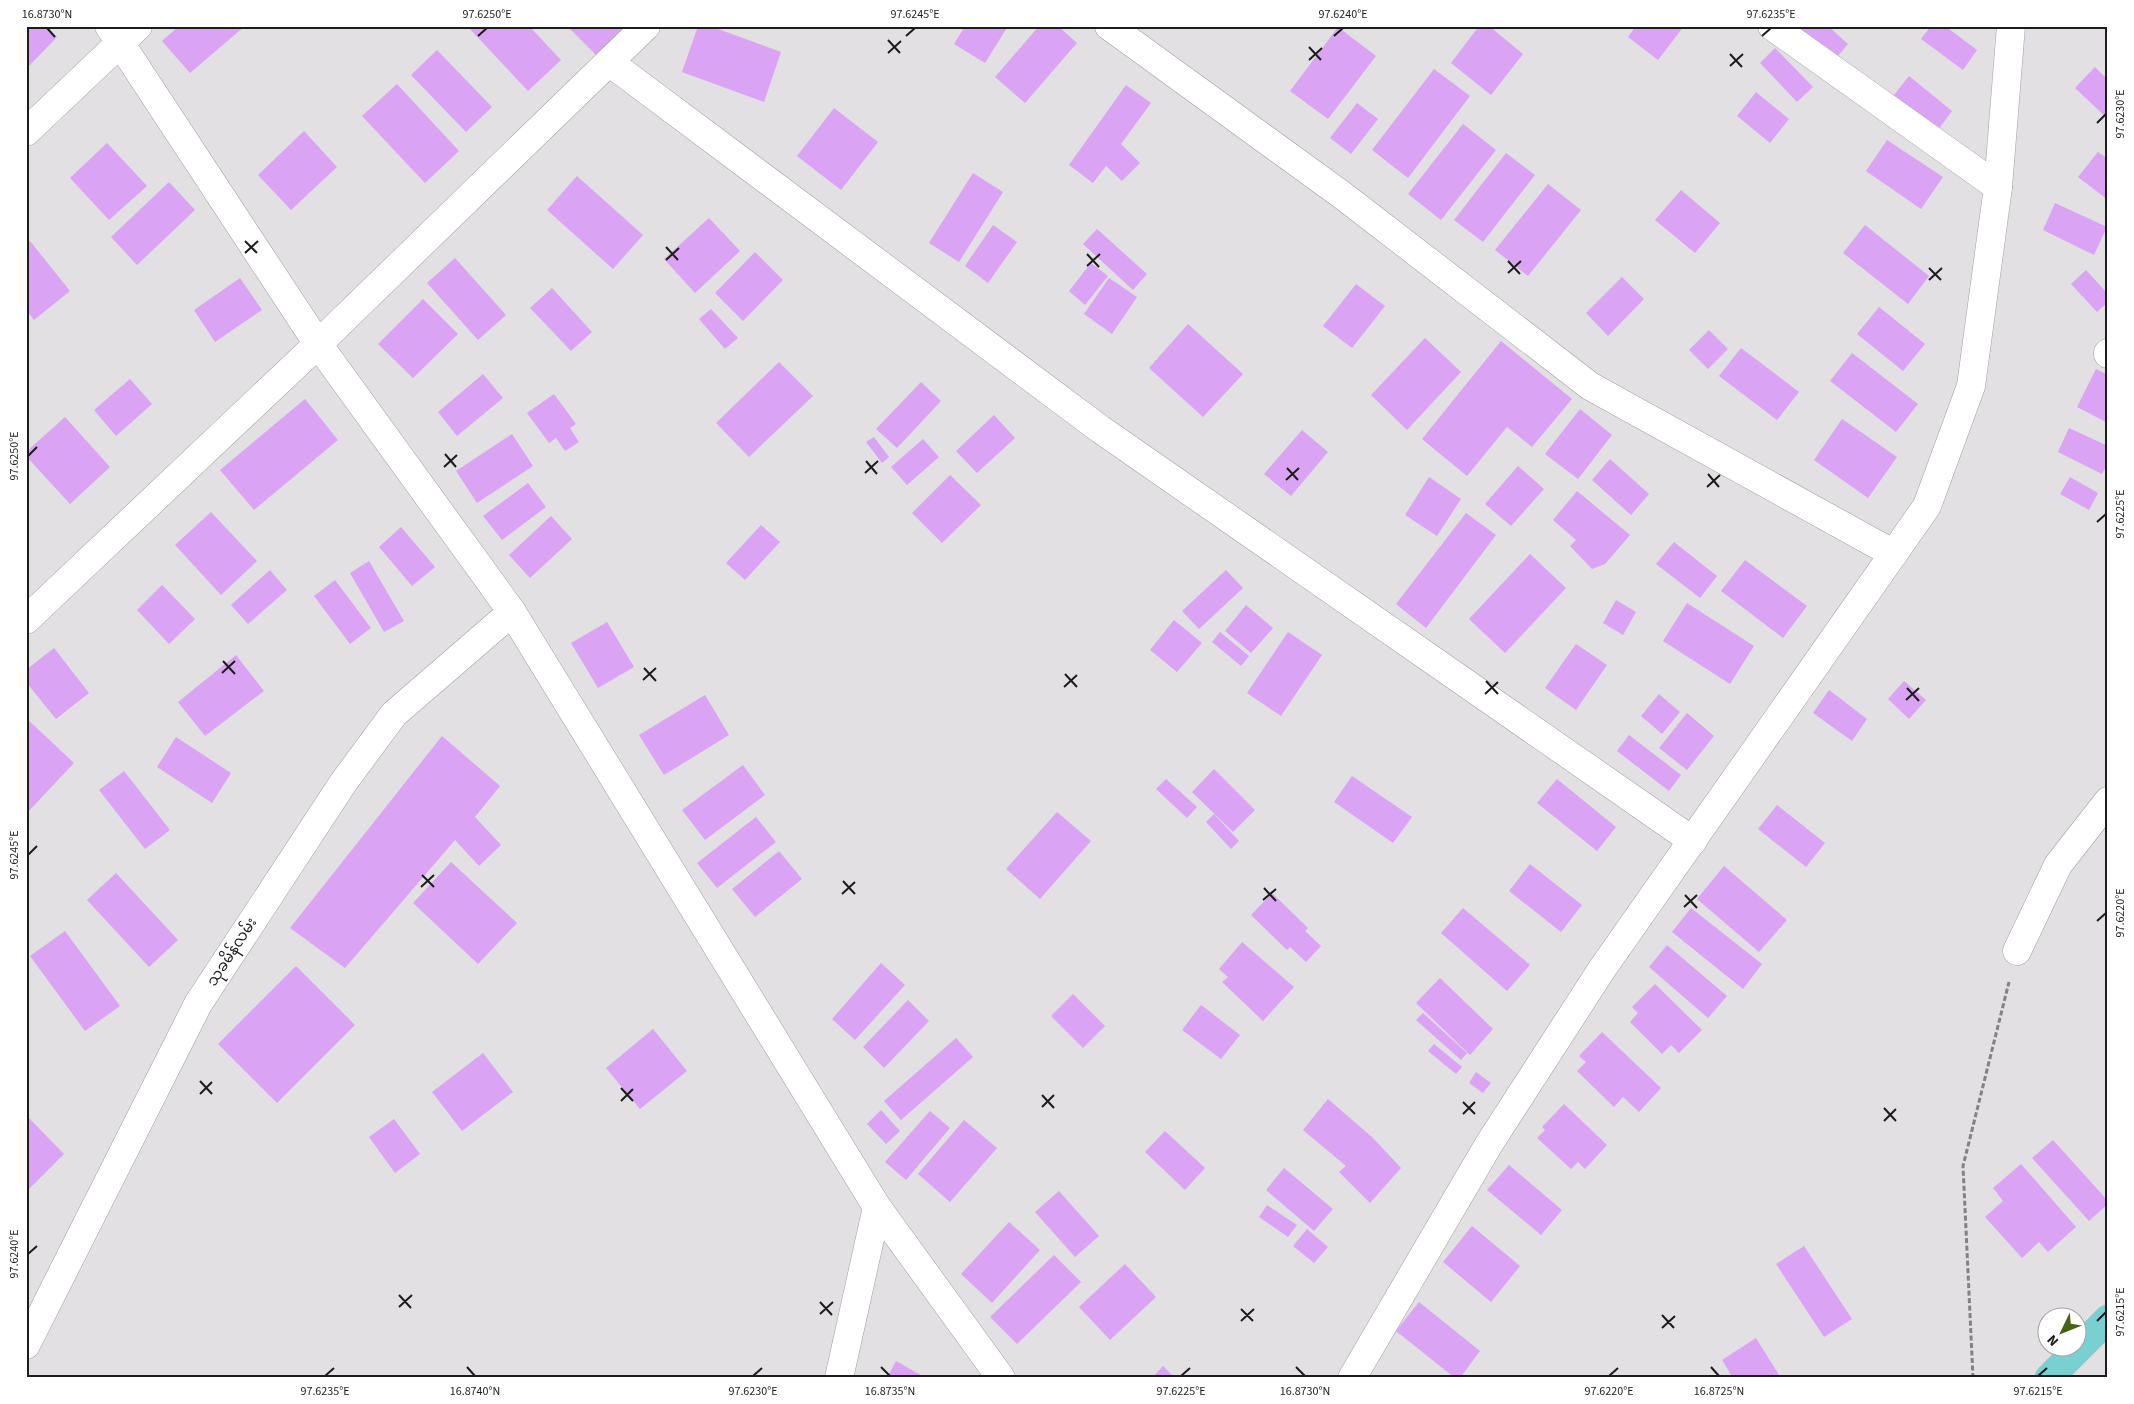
<svg xmlns="http://www.w3.org/2000/svg" width="2134" height="1404" font-family="'Source Sans 3','Noto Sans Myanmar',sans-serif">
	<style>
		.building { fill: #dba3f4 }
		.lines { fill: none; stroke-linecap: round; stroke-linejoin: round }
		.minor-casing { stroke: #a09ea1; stroke-width: 29 }
		.major-casing { stroke: #c0bfc0; stroke-width: 29 }
		.path { stroke: #838183; stroke-width: 3; stroke-dasharray: 5 2.5; stroke-linecap: butt }
		.minor { stroke: #fff; stroke-width: 28 }
		.major { stroke: #78d0d3; stroke-width: 28 }
		.ticks { fill: none; stroke: #1d1c1d; stroke-width: 2 }
		.labels { text-anchor: middle; dominant-baseline: central; stroke-width: 4.5; stroke-linejoin: round; paint-order: stroke }
		.street-label { font-size: 15px; fill: #1d1c1d; stroke: #fff }
		.neatline { fill: none; stroke: #1d1c1d; stroke-width: 2 }
		.ticks-label { font-size: 12px; text-anchor: middle; fill: #1d1c1d }
	</style>
	<rect width="100%" height="100%" fill="#e2e0e3"/>
	<g class="building">
		<polygon points="26,26 46,26 57,37 26,69"/>
		<polygon points="179,26 245,26 190,73 162,41"/>
		<polygon points="467,26 529,26 561,60 528,91"/>
		<polygon points="567,26 624,26 631,34 603,62"/>
		<polygon points="698,26 710,26 781,52 764,102 682,72"/>
		<polygon points="965,26 1008,26 985,63 954,44"/>
		<polygon points="1039,26 1058,26 1077,43 1025,103 995,77"/>
		<polygon points="1479,26 1489,26 1523,54 1491,95 1451,63"/>
		<polygon points="1636,26 1684,26 1658,60 1628,37"/>
		<polygon points="1789,26 1828,26 1848,44 1832,63"/>
		<polygon points="1931,26 1945,26 1977,50 1963,70 1921,39"/>
		<polygon points="1338,27 1376,56 1328,119 1290,91"/>
		<polygon points="1775,48 1813,87 1797,102 1760,63"/>
		<polygon points="437,50 492,107 466,132 411,75"/>
		<polygon points="2095,67 2108,80 2108,119 2075,88"/>
		<polygon points="1434,69 1470,96 1408,178 1372,150"/>
		<polygon points="1909,76 1952,111 1938,130 1894,95"/>
		<polygon points="397,84 459,151 425,183 362,116"/>
		<polygon points="1126,85 1151,103 1121,144 1140,163 1122,181 1106,166 1093,183 1069,165"/>
		<polygon points="1756,92 1789,119 1770,143 1737,116"/>
		<polygon points="1357,103 1378,119 1351,154 1330,138"/>
		<polygon points="834,108 878,142 841,190 797,156"/>
		<polygon points="1463,124 1496,150 1441,220 1408,194"/>
		<polygon points="304,131 337,167 291,210 258,175"/>
		<polygon points="1887,140 1943,177 1921,209 1866,171"/>
		<polygon points="107,143 147,186 109,220 70,178"/>
		<polygon points="2098,152 2108,159 2108,200 2078,177"/>
		<polygon points="1506,153 1535,175 1483,242 1454,220"/>
		<polygon points="973,173 1003,192 959,262 929,243"/>
		<polygon points="577,176 643,235 613,269 547,210"/>
		<polygon points="169,182 195,210 137,265 111,237"/>
		<polygon points="1548,184 1581,210 1528,276 1495,250"/>
		<polygon points="1681,190 1720,223 1695,253 1655,220"/>
		<polygon points="2055,203 2107,227 2094,255 2043,230"/>
		<polygon points="709,218 740,251 695,293 664,259"/>
		<polygon points="993,225 1017,242 988,283 965,266"/>
		<polygon points="1865,225 1929,276 1908,304 1843,253"/>
		<polygon points="1097,229 1147,274 1133,290 1083,244"/>
		<polygon points="30,241 70,291 34,320 26,310 26,244"/>
		<polygon points="755,252 783,280 743,321 715,293"/>
		<polygon points="455,258 506,315 478,340 427,283"/>
		<polygon points="1091,263 1108,276 1085,305 1069,291"/>
		<polygon points="2086,270 2108,294 2108,302 2097,312 2071,284"/>
		<polygon points="1622,277 1644,299 1608,336 1586,313"/>
		<polygon points="240,278 262,310 215,342 194,310"/>
		<polygon points="1109,278 1137,297 1112,334 1084,314"/>
		<polygon points="1356,284 1385,306 1352,348 1323,326"/>
		<polygon points="552,288 592,332 571,351 530,308"/>
		<polygon points="423,299 458,334 413,378 378,344"/>
		<polygon points="1879,307 1925,344 1903,371 1857,334"/>
		<polygon points="711,309 738,338 725,349 699,319"/>
		<polygon points="1188,324 1243,374 1203,417 1149,368"/>
		<polygon points="1709,330 1728,349 1708,369 1689,350"/>
		<polygon points="1425,338 1461,372 1407,430 1371,395"/>
		<polygon points="1501,341 1572,399 1532,447 1507,427 1467,476 1422,439"/>
		<polygon points="1741,348 1799,392 1777,420 1719,376"/>
		<polygon points="1852,353 1918,404 1896,432 1830,381"/>
		<polygon points="779,362 813,396 749,457 716,423"/>
		<polygon points="2096,369 2108,375 2108,423 2077,407"/>
		<polygon points="483,374 503,398 457,436 438,412"/>
		<polygon points="130,379 152,404 116,436 94,410"/>
		<polygon points="921,382 941,401 897,448 876,429"/>
		<polygon points="554,394 576,424 570,428 579,442 565,451 556,438 549,443 527,413"/>
		<polygon points="305,399 338,440 254,510 220,470"/>
		<polygon points="1580,409 1612,435 1578,479 1545,454"/>
		<polygon points="994,415 1015,438 977,473 956,451"/>
		<polygon points="65,417 110,467 70,504 26,456 26,452"/>
		<polygon points="1842,419 1897,457 1868,498 1814,460"/>
		<polygon points="2069,428 2108,446 2108,462 2102,474 2058,452"/>
		<polygon points="1302,430 1328,452 1291,496 1264,474"/>
		<polygon points="512,434 533,466 477,503 456,471"/>
		<polygon points="874,437 889,457 882,463 866,442"/>
		<polygon points="923,439 939,457 907,485 891,467"/>
		<polygon points="1610,459 1649,494 1631,515 1592,480"/>
		<polygon points="1518,466 1544,489 1511,526 1485,504"/>
		<polygon points="950,475 981,505 942,543 912,513"/>
		<polygon points="1429,477 1461,499 1437,536 1405,515"/>
		<polygon points="2070,477 2098,493 2089,510 2060,494"/>
		<polygon points="528,483 546,507 502,540 483,516"/>
		<polygon points="1577,491 1630,535 1605,564 1592,569 1570,546 1576,540 1553,520"/>
		<polygon points="211,512 257,561 221,595 175,545"/>
		<polygon points="1466,513 1496,535 1426,628 1396,604"/>
		<polygon points="551,516 572,539 530,578 509,555"/>
		<polygon points="761,525 780,542 745,580 726,563"/>
		<polygon points="401,527 435,567 412,586 379,547"/>
		<polygon points="1674,542 1717,576 1700,598 1656,564"/>
		<polygon points="1530,554 1566,588 1505,653 1469,619"/>
		<polygon points="1745,560 1807,606 1783,638 1721,591"/>
		<polygon points="369,561 404,621 384,632 350,573"/>
		<polygon points="270,570 287,590 248,624 231,605"/>
		<polygon points="1226,570 1243,588 1199,629 1182,611"/>
		<polygon points="335,580 371,628 350,644 314,596"/>
		<polygon points="162,585 195,619 169,644 137,610"/>
		<polygon points="1616,600 1636,612 1623,635 1603,623"/>
		<polygon points="1687,603 1754,646 1730,684 1663,641"/>
		<polygon points="1246,605 1273,628 1251,653 1225,631"/>
		<polygon points="1174,620 1202,643 1177,672 1150,650"/>
		<polygon points="607,622 634,667 598,688 571,643"/>
		<polygon points="1220,632 1249,656 1241,666 1212,642"/>
		<polygon points="1288,632 1322,655 1281,716 1247,693"/>
		<polygon points="1576,644 1607,665 1576,710 1545,688"/>
		<polygon points="54,648 89,693 56,719 26,682 26,670"/>
		<polygon points="236,655 264,691 205,736 178,702"/>
		<polygon points="1904,681 1926,700 1909,719 1888,699"/>
		<polygon points="1829,690 1867,719 1852,741 1813,713"/>
		<polygon points="1659,694 1680,712 1662,734 1641,716"/>
		<polygon points="705,695 729,735 664,775 639,735"/>
		<polygon points="1687,713 1714,736 1687,770 1659,748"/>
		<polygon points="26,718 74,763 26,814"/>
		<polygon points="1629,735 1681,775 1669,791 1617,751"/>
		<polygon points="442,736 500,786 475,817 501,845 479,866 455,840 345,968 290,928"/>
		<polygon points="176,737 231,773 212,803 157,767"/>
		<polygon points="743,765 765,795 705,840 682,810"/>
		<polygon points="1214,769 1255,810 1233,832 1192,792"/>
		<polygon points="124,771 170,830 145,849 99,790"/>
		<polygon points="1352,776 1412,817 1393,843 1334,802"/>
		<polygon points="1166,779 1197,807 1187,818 1156,789"/>
		<polygon points="1557,779 1616,827 1597,851 1537,803"/>
		<polygon points="1777,805 1825,843 1806,867 1758,829"/>
		<polygon points="1057,812 1091,841 1040,899 1006,869"/>
		<polygon points="1214,814 1239,841 1231,849 1206,822"/>
		<polygon points="756,817 776,842 717,888 697,863"/>
		<polygon points="779,851 802,879 755,917 732,889"/>
		<polygon points="451,862 517,923 478,964 413,903"/>
		<polygon points="1530,864 1582,905 1561,932 1509,891"/>
		<polygon points="1724,866 1787,920 1759,952 1697,899"/>
		<polygon points="116,873 178,940 149,967 87,900"/>
		<polygon points="1272,893 1308,928 1305,931 1321,946 1306,962 1290,947 1287,950 1251,915"/>
		<polygon points="1463,908 1530,965 1507,991 1441,933"/>
		<polygon points="1691,908 1762,964 1743,989 1672,932"/>
		<polygon points="65,931 120,1006 85,1031 30,956"/>
		<polygon points="1242,942 1294,987 1263,1021 1222,982 1228,977 1219,969"/>
		<polygon points="1667,945 1727,996 1708,1018 1649,967"/>
		<polygon points="881,963 905,985 855,1040 832,1019"/>
		<polygon points="296,966 355,1025 277,1103 218,1044"/>
		<polygon points="1440,978 1493,1029 1470,1055 1416,1003"/>
		<polygon points="1655,984 1702,1030 1679,1053 1671,1045 1662,1054 1630,1022 1638,1013 1632,1007"/>
		<polygon points="1073,994 1105,1026 1083,1048 1051,1016"/>
		<polygon points="908,1000 929,1021 884,1068 863,1047"/>
		<polygon points="1201,1005 1240,1035 1221,1059 1182,1030"/>
		<polygon points="1423,1013 1467,1053 1461,1060 1416,1020"/>
		<polygon points="653,1029 687,1071 640,1109 606,1068"/>
		<polygon points="1602,1032 1661,1088 1639,1112 1623,1097 1614,1107 1577,1071 1586,1062 1579,1056"/>
		<polygon points="956,1038 973,1057 901,1120 884,1101"/>
		<polygon points="1434,1044 1462,1067 1456,1074 1428,1051"/>
		<polygon points="483,1053 513,1092 462,1131 432,1092"/>
		<polygon points="1476,1072 1491,1083 1483,1093 1469,1083"/>
		<polygon points="1328,1099 1373,1138 1401,1168 1370,1203 1339,1172 1346,1166 1303,1130"/>
		<polygon points="1564,1104 1607,1145 1585,1169 1578,1162 1571,1169 1537,1138 1545,1130 1542,1127"/>
		<polygon points="881,1110 900,1131 886,1144 867,1124"/>
		<polygon points="930,1111 950,1128 906,1180 885,1162"/>
		<polygon points="26,1115 64,1154 26,1192"/>
		<polygon points="394,1119 420,1154 395,1173 369,1137"/>
		<polygon points="964,1120 997,1148 950,1202 918,1174"/>
		<polygon points="1165,1131 1205,1168 1185,1190 1145,1152"/>
		<polygon points="2053,1140 2108,1201 2108,1204 2089,1221 2032,1158"/>
		<polygon points="2021,1164 2076,1227 2048,1252 2039,1242 2022,1258 1985,1217 2003,1201 1993,1188"/>
		<polygon points="1509,1165 1562,1210 1541,1235 1487,1190"/>
		<polygon points="1284,1168 1333,1209 1314,1231 1266,1190"/>
		<polygon points="1059,1191 1099,1236 1075,1257 1035,1212"/>
		<polygon points="1267,1205 1297,1225 1288,1237 1259,1217"/>
		<polygon points="1009,1222 1040,1250 992,1303 961,1274"/>
		<polygon points="1472,1226 1520,1266 1491,1302 1443,1262"/>
		<polygon points="1307,1229 1328,1247 1314,1263 1293,1246"/>
		<polygon points="1804,1246 1852,1319 1824,1337 1776,1264"/>
		<polygon points="1054,1255 1081,1282 1017,1344 990,1317"/>
		<polygon points="1125,1264 1156,1297 1110,1340 1079,1307"/>
		<polygon points="1419,1302 1480,1351 1460,1378 1455,1378 1396,1331"/>
		<polygon points="1756,1338 1781,1378 1733,1378 1722,1360"/>
		<polygon points="896,1361 926,1378 887,1378"/>
		<polygon points="1163,1366 1175,1378 1152,1378"/>
	</g>
	<g class="lines">
		<g class="minor-casing">
			<g id="minor">
				<polyline points="109,26 318,344 512,612 877,1207 1001,1378"/>
				<polyline points="1109,26 1342,195 1590,386 1894,554"/>
				<polyline points="1772,26 1998,187"/>
				<polyline points="609,62 1100,429 1693,841"/>
				<polyline points="26,132 138,26"/>
				<polyline points="2108,353 2108,354"/>
				<polyline points="26,620 318,344 646,26"/>
				<polyline points="2017,951 2058,865 2108,801"/>
				<polyline points="26,1345 198,1004 343,783 394,714 512,612"/>
				<polyline points="839,1378 877,1207"/>
				<polyline points="1352,1378 1489,1144 1602,969 1927,506 1971,386 1998,187 2011,26"/>
			</g>
		</g>
		<g class="major-casing">
			<polyline id="major" points="2049,1378 2108,1319"/>
		</g>
		<polyline class="path" points="1973,1378 1963,1166 2009,982"/>
		<use href="#minor" class="minor"/>
		<use href="#major" class="major"/>
	</g>
	<path class="ticks" d="M47,28L55,37M478,36L487,28M906,36L915,28M1334,36L1343,28M1762,36L1771,28M888,40L900,53M1309,47L1321,60M888,53L901,41M1730,54L1742,67M1309,60L1322,48M1730,66L1743,54M2097,123L2106,114M245,241L257,253M666,247L678,260M245,253L258,241M1087,254L1099,267M666,260L679,248M1508,261L1520,274M1087,266L1100,254M1929,268L1941,280M1508,273L1521,261M1929,280L1942,268M445,454L456,467M28,456L37,447M866,461L877,474M444,467L457,455M1287,468L1298,480M865,473L878,461M1708,474L1719,487M1286,480L1299,468M1707,487L1720,475M2097,522L2106,514M223,661L235,674M644,668L656,681M222,673L235,661M1065,674L1077,687M643,680L656,668M1486,681L1498,694M1064,687L1077,675M1907,688L1919,701M1485,694L1498,682M1906,700L1919,688M28,855L37,846M422,875L434,887M843,881L855,894M421,887L434,875M1264,888L1276,901M842,894L855,882M1685,895L1697,908M1263,900L1276,889M1684,907L1697,895M2097,921L2106,913M200,1081L212,1094M621,1088L633,1101M200,1094L212,1082M1042,1095L1054,1108M621,1101L633,1089M1463,1102L1475,1114M1042,1107L1054,1095M1884,1108L1896,1121M1463,1114L1475,1102M1884,1121L1896,1109M28,1254L37,1246M399,1295L411,1308M820,1302L832,1315M399,1307L412,1295M1241,1309L1253,1321M820,1314L833,1302M1662,1315L1674,1328M1241,1321L1254,1309M2097,1321L2106,1312M1662,1328L1675,1316M467,1367L475,1376M881,1367L890,1376M1296,1367L1305,1376M1711,1367L1719,1376M325,1376L334,1368M753,1376L762,1368M1181,1376L1190,1368M1609,1376L1618,1368M2038,1376L2047,1368"/>
	<g class="labels">
		<g class="street-label">
			<text transform="translate(232 952) rotate(-57)">သုခမိန်လမ်း</text>
		</g>
	</g>
	<rect width="2134" height="1404" fill="none" stroke="#ffffff" stroke-width="55"/>
	<g transform="translate(2062 1332) rotate(227)"><circle r="24" fill="#ffffff" stroke="#a5a4a5"/>
	<path d="M0-4L9 19L0 12L-9 19Z" fill="#466213"/>
	<text y="-8" font-size="14" font-weight="bold" text-anchor="middle" fill="#1d1c1d">N</text>
	</g>
	<rect x="28" y="28" width="2078" height="1348" class="neatline"/>
	<g class="ticks-label">
		<text x="47" y="18">16.8730°N</text>
		<text x="487" y="18">97.6250°E</text>
		<text x="915" y="18">97.6245°E</text>
		<text x="1343" y="18">97.6240°E</text>
		<text x="1771" y="18">97.6235°E</text>
		<text transform="translate(2120 114) rotate(-90)" y="4">97.6230°E</text>
		<text transform="translate(14 456) rotate(-90)" y="4">97.6250°E</text>
		<text transform="translate(2120 514) rotate(-90)" y="4">97.6225°E</text>
		<text transform="translate(14 855) rotate(-90)" y="4">97.6245°E</text>
		<text transform="translate(2120 913) rotate(-90)" y="4">97.6220°E</text>
		<text transform="translate(14 1254) rotate(-90)" y="4">97.6240°E</text>
		<text transform="translate(2120 1312) rotate(-90)" y="4">97.6215°E</text>
		<text x="325" y="1395">97.6235°E</text>
		<text x="475" y="1395">16.8740°N</text>
		<text x="753" y="1395">97.6230°E</text>
		<text x="890" y="1395">16.8735°N</text>
		<text x="1181" y="1395">97.6225°E</text>
		<text x="1305" y="1395">16.8730°N</text>
		<text x="1609" y="1395">97.6220°E</text>
		<text x="1719" y="1395">16.8725°N</text>
		<text x="2038" y="1395">97.6215°E</text>
	</g>
</svg>
